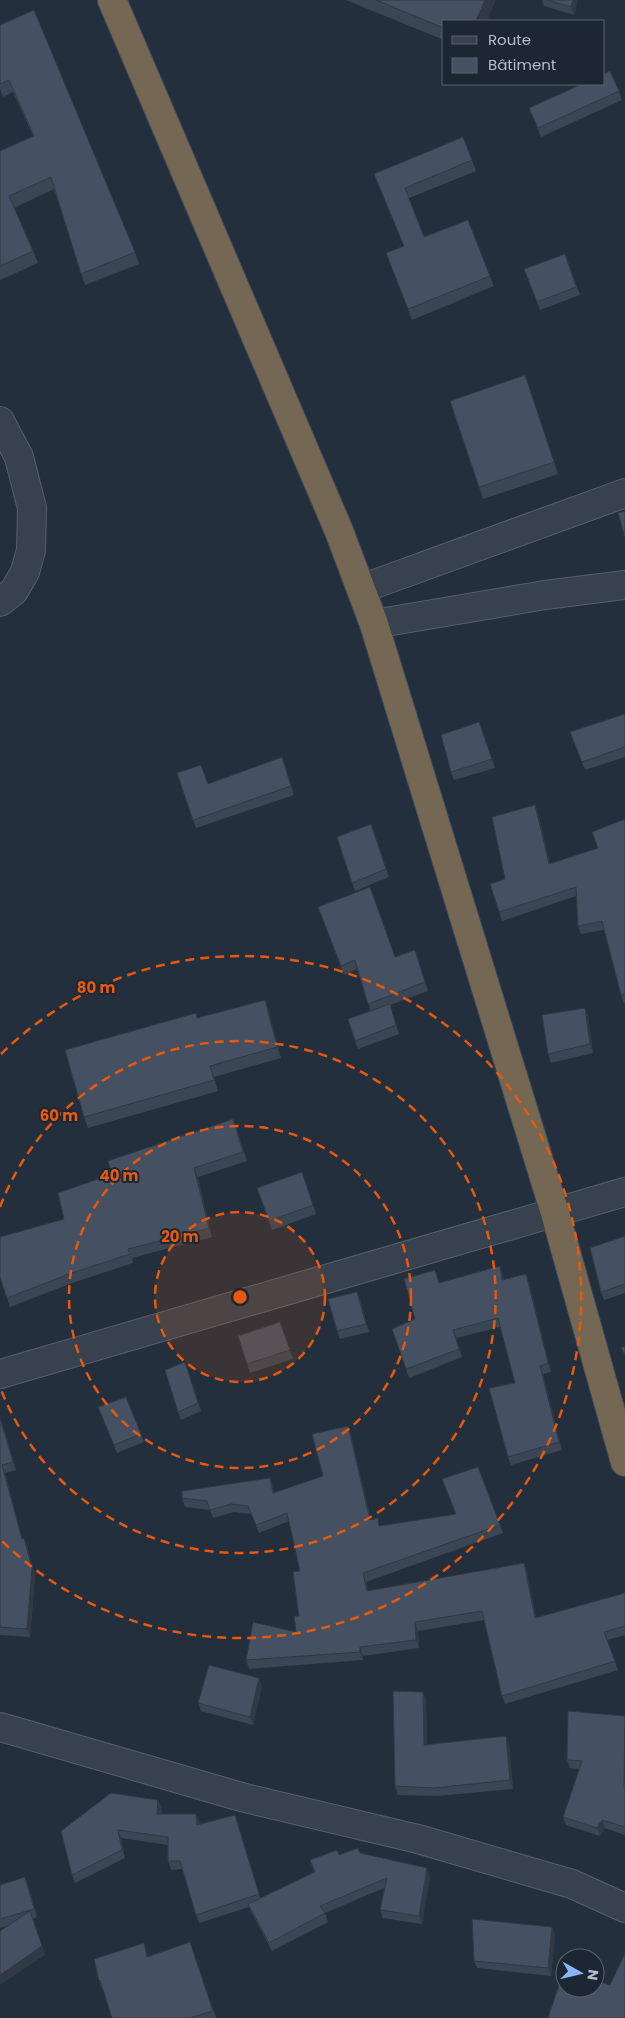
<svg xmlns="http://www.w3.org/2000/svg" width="625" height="2018" font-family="Poppins,sans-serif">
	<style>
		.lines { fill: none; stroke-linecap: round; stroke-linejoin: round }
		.minor-casing { stroke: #565f6c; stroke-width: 30 }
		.highway-casing { stroke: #434c59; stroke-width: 30 }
		.minor { stroke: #38414e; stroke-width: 28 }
		.highway { stroke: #746855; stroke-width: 28 }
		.wall { fill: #3b4654 }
		.shaded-wall { fill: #303945 }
		.building { fill: #455162; stroke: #303945 }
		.ring { fill: none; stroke: #e8590c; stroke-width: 2.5; stroke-dasharray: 9 6 }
		.centre { fill: #e8590c; stroke: #1d2633; stroke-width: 2.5 }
		.ring-label { font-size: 15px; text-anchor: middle; font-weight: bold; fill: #e8590c; stroke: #1d2633; stroke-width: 4; stroke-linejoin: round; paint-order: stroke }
	</style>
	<rect width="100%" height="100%" fill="#242f3e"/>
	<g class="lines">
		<g class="minor-casing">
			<g id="minor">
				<polyline points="0,421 19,457 32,508 31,550 25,572 14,591 0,602"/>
				<polyline points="361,589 625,493"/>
				<polyline points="374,624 545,595 625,585"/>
				<polyline points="0,1374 625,1192"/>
				<polyline points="0,1727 245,1798 418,1839 572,1884 625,1908"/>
			</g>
		</g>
		<g class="highway-casing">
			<polyline id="highway" points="112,0 339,531 374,624 555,1213 625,1462"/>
		</g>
		<use href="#minor" class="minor"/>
		<use href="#highway" class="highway"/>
	</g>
	<g class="wall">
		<polygon points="346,0 496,0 444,21 444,40"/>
		<polygon points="542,0 578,0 574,15 544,6"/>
		<polygon points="0,25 135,252 139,264 85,285 54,189 14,208 33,251 38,263 0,280 0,151 33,136 13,92 3,97 0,89"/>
		<polygon points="619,91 622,100 541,137 529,108"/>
		<polygon points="463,137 476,171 409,198 424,237 490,276 494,286 412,320 390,263 404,246 374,174"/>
		<polygon points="565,254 580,295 540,310 524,269"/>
		<polygon points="525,375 558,474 483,499 479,487"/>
		<polygon points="625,714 625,757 585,770 570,732"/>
		<polygon points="479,722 495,768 454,780 451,772"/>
		<polygon points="285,765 294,795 196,828 193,820 208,784"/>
		<polygon points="535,805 538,813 550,864 598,848 625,819 625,1003 624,1003 621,995 604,930 581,934 578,926 576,896 502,921 499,912 505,879"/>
		<polygon points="371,824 389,877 355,891 337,837"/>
		<polygon points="318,907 395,957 415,950 428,991 390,1005 399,1034 358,1049 355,1041 371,1011 357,969 344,975"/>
		<polygon points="265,1000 269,1011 281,1058 214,1077 218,1091 88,1128 84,1117 197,1018"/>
		<polygon points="585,1008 588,1016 593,1053 551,1063 548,1054"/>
		<polygon points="236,1128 247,1161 198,1177 212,1237 132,1258 133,1263 72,1283 10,1307 7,1298 64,1219 112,1174"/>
		<polygon points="302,1172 316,1214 272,1230 257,1188"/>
		<polygon points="625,1236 625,1293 604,1300 601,1292"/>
		<polygon points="500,1266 504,1280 529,1282 551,1372 543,1374 562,1450 511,1465 508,1457 515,1383 500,1327 456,1338 462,1357 409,1378 406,1369 415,1319 439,1283"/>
		<polygon points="360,1300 369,1332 340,1339 337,1331"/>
		<polygon points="280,1322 293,1359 250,1373 238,1336"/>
		<polygon points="188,1370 201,1411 181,1420 178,1412"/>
		<polygon points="98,1407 141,1434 144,1442 117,1453"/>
		<polygon points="0,1416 16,1470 5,1473 22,1539 27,1546 35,1576 30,1637 0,1635"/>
		<polygon points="348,1426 351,1435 371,1520 380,1526 456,1514 478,1467 503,1533 366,1582 368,1591 524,1563 527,1572 536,1618 625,1593 625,1635 607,1640 618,1670 505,1704 502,1696 484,1620 418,1631 419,1648 363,1656 363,1660 249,1669 246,1660 296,1632 299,1616 300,1571 289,1521 259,1533 251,1514 234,1512 213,1518 210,1510 185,1507 182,1498 270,1478 274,1493 323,1476"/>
		<polygon points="262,1686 253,1725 201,1711 198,1703"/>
		<polygon points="423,1692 426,1700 427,1745 509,1744 513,1789 437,1796 398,1795 395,1786"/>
		<polygon points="625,1716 625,1835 605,1828 600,1836 566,1825 563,1817 580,1769 570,1768 567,1760"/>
		<polygon points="162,1808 161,1814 196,1814 200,1824 235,1815 260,1898 314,1872 310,1860 339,1855 360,1853 430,1877 422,1924 383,1918 380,1910 384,1888 325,1913 328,1922 272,1951 251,1912 249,1907 199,1923 183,1869 171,1870 168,1861 168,1845 121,1838 125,1858 75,1883 72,1875 61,1831"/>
		<polygon points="0,1885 28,1885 37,1917 33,1919 45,1955 9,1925 0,1928"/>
		<polygon points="552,1927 555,1935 551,1976 477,1968 474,1961"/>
		<polygon points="190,1942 216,2018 112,2018 103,1989 102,1989 99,1981 144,1943 148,1957"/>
	</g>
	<g class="shaded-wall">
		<polygon points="485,0 496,0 487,21 476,21"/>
		<polygon points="573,0 578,0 574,15 571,7"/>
		<polygon points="535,805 538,813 552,872 549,864"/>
		<polygon points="265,1000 269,1011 281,1058 277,1047"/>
		<polygon points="585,1008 588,1016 593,1053 590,1044"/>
		<polygon points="210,1066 214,1077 218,1091 214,1080"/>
		<polygon points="194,1168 198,1177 212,1237 209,1228"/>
		<polygon points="500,1266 503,1274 505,1288 502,1280"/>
		<polygon points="526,1274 529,1282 551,1372 548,1363"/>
		<polygon points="357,1292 360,1300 369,1332 366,1324"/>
		<polygon points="540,1366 543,1374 562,1450 559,1442"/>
		<polygon points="0,1416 16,1470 13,1462"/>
		<polygon points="348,1426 351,1435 373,1529 370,1520"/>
		<polygon points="2,1465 5,1473 24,1547 22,1539"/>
		<polygon points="270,1478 273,1486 276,1502 273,1493"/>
		<polygon points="24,1538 27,1546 35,1576 30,1637 27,1629"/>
		<polygon points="524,1563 527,1572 538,1627 535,1618"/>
		<polygon points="415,1622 418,1631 419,1648 416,1640"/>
		<polygon points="360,1647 363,1656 363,1660 360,1652"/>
		<polygon points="259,1678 262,1686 253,1725 250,1717"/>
		<polygon points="423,1692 426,1700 427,1753 424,1745"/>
		<polygon points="506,1736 509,1744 513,1789 510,1780"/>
		<polygon points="158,1800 162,1808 160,1822 157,1814"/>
		<polygon points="196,1814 200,1823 200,1833 197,1825"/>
		<polygon points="235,1815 238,1823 262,1903 259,1894"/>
		<polygon points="602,1820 605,1828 600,1836 597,1828"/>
		<polygon points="118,1830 121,1838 125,1858 122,1850"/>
		<polygon points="427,1868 430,1877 422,1924 419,1916"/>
		<polygon points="33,1919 45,1955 0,1985 0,1975"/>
		<polygon points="552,1927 555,1935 551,1976 548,1968"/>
		<polygon points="144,1943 147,1952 150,1965 147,1957"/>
	</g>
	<g class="building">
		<polygon points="376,0 485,0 476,21 444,21 444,28"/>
		<polygon points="548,0 573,0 571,7"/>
		<polygon points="34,10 135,252 81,274 51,177 9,196 33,251 0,266 0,151 34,136 9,80 0,84 0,25"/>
		<polygon points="610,71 619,91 538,128 529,108 582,84 604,84 604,74"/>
		<polygon points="463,137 472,160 405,188 424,237 468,220 490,276 408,309 386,253 404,246 374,174"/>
		<polygon points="565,254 576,287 537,302 524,269"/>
		<polygon points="525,375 554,462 479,487 450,401"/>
		<polygon points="625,511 625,538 618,513"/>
		<polygon points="625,714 625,747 582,762 570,732"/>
		<polygon points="479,722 492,759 451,772 441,735"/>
		<polygon points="282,757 291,786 193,820 177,773 201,765 208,784"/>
		<polygon points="535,805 549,864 598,848 592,832 625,819 625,994 621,995 602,921 578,926 576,887 499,912 490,884 505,879 492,817"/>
		<polygon points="371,824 386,869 352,883 337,837"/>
		<polygon points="370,887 395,957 415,950 425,982 368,1004 355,960 341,966 318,907"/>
		<polygon points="265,1000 277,1047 210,1066 214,1080 84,1117 65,1050 196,1013 197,1018"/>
		<polygon points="390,1004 396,1025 355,1041 348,1019"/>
		<polygon points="585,1008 590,1044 548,1054 542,1015"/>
		<polygon points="233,1119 243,1152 194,1168 209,1228 128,1249 130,1254 69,1274 7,1298 0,1278 0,1237 64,1219 58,1193 112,1174 108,1161"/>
		<polygon points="302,1172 313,1205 269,1221 257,1188"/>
		<polygon points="625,1236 625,1284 601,1292 590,1248"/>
		<polygon points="500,1266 502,1280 526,1274 548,1363 540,1366 559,1442 508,1457 489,1388 515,1383 498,1318 453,1330 459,1349 406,1369 392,1329 415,1319 404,1279 435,1270 439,1283"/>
		<polygon points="357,1292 366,1324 337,1331 328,1299"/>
		<polygon points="280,1322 290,1350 247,1364 238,1336"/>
		<polygon points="625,1346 625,1355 621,1348"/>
		<polygon points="185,1362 198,1403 178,1412 165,1370"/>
		<polygon points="126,1397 141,1434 114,1445 98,1407"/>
		<polygon points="0,1418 13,1462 2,1465 22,1539 24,1538 32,1568 27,1629 0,1627"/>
		<polygon points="348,1426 370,1520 378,1518 379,1526 456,1514 442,1479 478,1467 500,1525 363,1573 367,1591 524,1563 535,1618 625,1593 625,1626 604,1632 615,1661 502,1696 482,1611 415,1622 416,1640 360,1647 360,1652 246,1660 253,1622 296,1632 294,1616 299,1616 293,1572 300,1571 287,1513 256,1525 248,1506 231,1504 210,1510 207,1501 182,1498 182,1491 270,1478 273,1493 323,1476 312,1434"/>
		<polygon points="209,1665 259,1678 250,1717 198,1703"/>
		<polygon points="393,1691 423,1692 424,1745 506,1736 510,1780 434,1788 395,1786"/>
		<polygon points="568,1711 625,1716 624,1787 625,1787 625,1827 602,1820 597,1828 563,1817 582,1761 567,1760"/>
		<polygon points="111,1793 158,1800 157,1814 196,1814 197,1825 235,1815 259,1894 196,1915 180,1861 168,1861 168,1837 118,1830 122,1850 72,1875 61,1831"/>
		<polygon points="358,1848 360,1853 427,1868 419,1916 380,1910 387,1878 320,1906 325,1913 269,1943 248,1904 315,1872 310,1860 337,1850 339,1855"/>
		<polygon points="25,1877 34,1909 0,1919 0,1885"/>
		<polygon points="30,1911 42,1946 0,1975 0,1931"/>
		<polygon points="472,1919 552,1927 548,1968 474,1961"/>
		<polygon points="190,1942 213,2011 189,2018 112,2018 100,1980 99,1981 94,1959 144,1943 147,1957"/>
		<polygon points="625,1953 625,2018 548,2018 564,1970 565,1970 565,1988 595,1988 595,1980 610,1985"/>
	</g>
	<circle cx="240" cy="1297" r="85" fill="#e8590c" fill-opacity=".12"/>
	<g class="ring">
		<circle cx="240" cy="1297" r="85"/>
		<circle cx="240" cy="1297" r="171"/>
		<path d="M0 1207A256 256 0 1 1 0 1387"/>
		<path d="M1 1054A341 341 0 1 1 1 1540"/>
	</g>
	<circle cx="240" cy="1297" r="8" class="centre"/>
	<g class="ring-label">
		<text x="96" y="993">80 m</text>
		<text x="59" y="1121">60 m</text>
		<text x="119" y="1181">40 m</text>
		<text x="180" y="1242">20 m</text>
	</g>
	<rect x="442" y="20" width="162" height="65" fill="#1d2633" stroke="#59626f"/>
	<rect x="452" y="36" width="25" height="8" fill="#38414e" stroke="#59626f"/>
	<text x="488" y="45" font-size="15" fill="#b4bcc9">Route</text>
	<rect x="452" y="58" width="25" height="15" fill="#455162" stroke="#59626f"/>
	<text x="488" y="70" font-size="15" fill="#b4bcc9">Bâtiment</text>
	<g transform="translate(580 1973) rotate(98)"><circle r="24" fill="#1d2633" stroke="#59626f"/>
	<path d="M0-4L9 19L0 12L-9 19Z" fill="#8ab4f8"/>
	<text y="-8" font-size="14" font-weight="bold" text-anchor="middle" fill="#b4bcc9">N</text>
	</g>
</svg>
